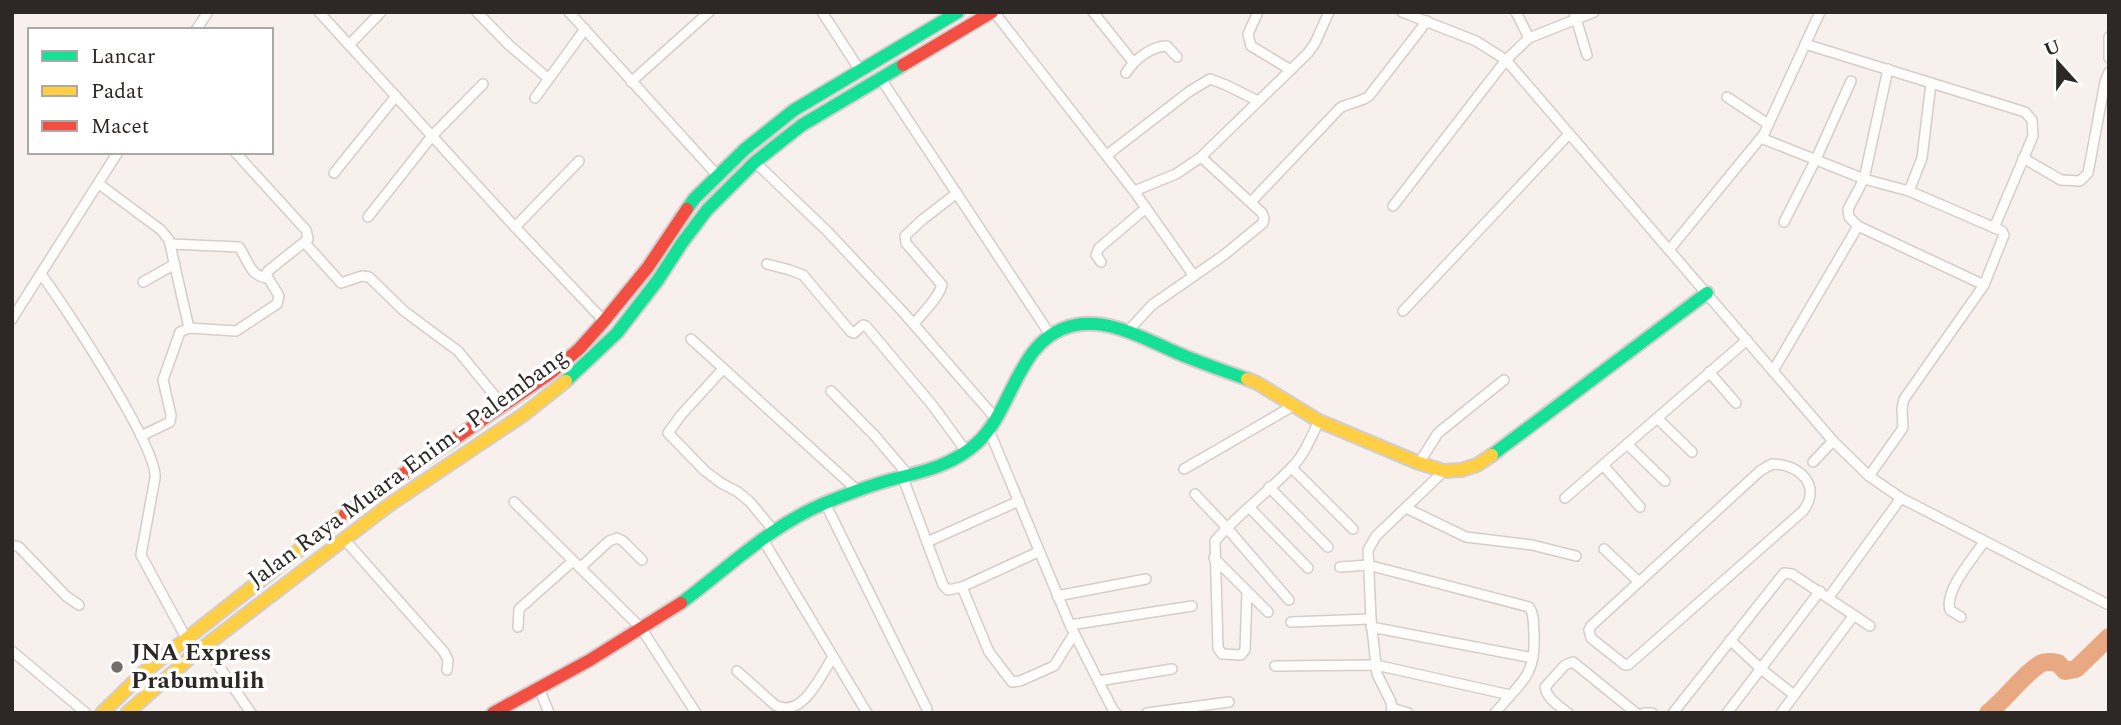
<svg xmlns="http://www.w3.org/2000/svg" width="2121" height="725" font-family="Spectral,serif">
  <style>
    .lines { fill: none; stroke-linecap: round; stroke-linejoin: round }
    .river { stroke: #e8a982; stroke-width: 18 }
    .street-casing { stroke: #d4cdcb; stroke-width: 12 }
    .fast-casing { stroke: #d4cdcb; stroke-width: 16 }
    .slow-casing { stroke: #d4cdcb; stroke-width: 16 }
    .jam-casing { stroke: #d4cdcb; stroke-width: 16 }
    .street { stroke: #fefdfc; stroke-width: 9 }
    .fast { stroke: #16e098; stroke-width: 12 }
    .slow { stroke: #ffcf43; stroke-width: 12 }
    .jam { stroke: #f24e42; stroke-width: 12 }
    .poi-dot { fill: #746e6b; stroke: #fff; stroke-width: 2.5 }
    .labels { text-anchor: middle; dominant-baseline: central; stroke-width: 7; stroke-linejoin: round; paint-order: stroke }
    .street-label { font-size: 24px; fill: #2d2825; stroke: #fff }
    .poi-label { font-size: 24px; font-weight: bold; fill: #2d2825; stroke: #fff; text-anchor: start }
  </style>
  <rect width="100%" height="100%" fill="#f8f0ec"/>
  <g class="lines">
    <path class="river" d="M1988,713C2005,700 2025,672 2042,663C2047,661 2053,662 2058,663L2065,671L2076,669L2109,637"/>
    <defs>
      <g id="street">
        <polyline points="319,12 515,227 604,321"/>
        <polyline points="477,12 509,45 549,79"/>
        <polyline points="569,12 717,175"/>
        <polyline points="822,12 861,72"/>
        <polyline points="994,12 1134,191 1194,276"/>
        <polyline points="1093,12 1133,62"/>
        <polyline points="1258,12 1248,34 1251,46 1291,70"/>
        <polyline points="1402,12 1476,41 1506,60 1833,441 1869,476 1901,498 2109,605"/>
        <polyline points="1516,12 1529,38"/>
        <polyline points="1574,12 1587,55"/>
        <polyline points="196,30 208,12"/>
        <polyline points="2109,37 2109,58"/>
        <polyline points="1805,44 2025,112 2032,120 2033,136 1994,228"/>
        <polyline points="349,45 381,12"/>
        <polyline points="1888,69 1864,179 1848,209 1849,217 1858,226 1984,285"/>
        <path d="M1126,73C1134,60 1151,46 1167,46L1177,57"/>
        <polyline points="881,79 1051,336"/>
        <polyline points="631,82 709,12"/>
        <polyline points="1727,97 1768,124"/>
        <polyline points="535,98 585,29"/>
        <polyline points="1761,138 1864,179 1909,191 2002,231 2004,235 1984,285 1904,399 1902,408 1903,428 1869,476"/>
        <polyline points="1107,155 1190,91 1210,79 1226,85 1258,101"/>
        <polyline points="2023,158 2061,180 2080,181 2088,173 2105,82 2109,72"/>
        <polyline points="755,162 827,231 903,312 997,420"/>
        <polyline points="334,173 396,96"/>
        <polyline points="99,184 161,230 169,240 189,328"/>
        <polyline points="1134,191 1176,174 1201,157 1308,53 1315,43 1329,12"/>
        <polyline points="1909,191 1922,158 1931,83"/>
        <path d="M1251,202L1340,108C1350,102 1360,103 1369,96L1427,21"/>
        <polyline points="1393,206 1506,60 1529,38 1594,12"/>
        <polyline points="368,217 432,136 483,84"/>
        <polyline points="1784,222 1816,159 1851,81"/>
        <polyline points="515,227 579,161"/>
        <polyline points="305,243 341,283 362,276 369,277 404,311 458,351 504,407"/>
        <path d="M171,244L239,247C248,260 250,276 267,278"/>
        <polyline points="1669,250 1764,134 1820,12"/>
        <polyline points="1101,262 1096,255 1099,248 1146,208"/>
        <polyline points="767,264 790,270 803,275 851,332 854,333 863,325 866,326 933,406 966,451"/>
        <path d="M41,274C64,305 158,447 155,478L141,555L186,638"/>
        <polyline points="143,282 175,264"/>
        <polyline points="1403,311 1569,134"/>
        <polyline points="12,319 118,152"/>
        <path d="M914,324C923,312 938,299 942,285L906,243L905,236L922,220L957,193"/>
        <polyline points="1127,332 1152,305 1224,255 1263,223 1264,218 1262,213 1201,157"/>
        <polyline points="691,339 858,491"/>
        <polyline points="723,369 681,415 668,433 705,471 721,483 738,492 750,502 774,531"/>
        <polyline points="1773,371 1858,226"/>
        <polyline points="1709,372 1736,403"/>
        <polyline points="831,391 875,436 909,476"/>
        <polyline points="1657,418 1692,452"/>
        <polyline points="989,430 1070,625 1112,708 1116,713"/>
        <polyline points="141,436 170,422 171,415 163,380 180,332 189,328 236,331 277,304 279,296 266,274 268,271 308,239 306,230 235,152"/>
        <polyline points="1627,444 1665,481"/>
        <polyline points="1813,462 1833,441"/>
        <polyline points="1419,463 1438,433 1504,380"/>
        <path d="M1772,464C1800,464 1822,486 1803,511L1628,665H1625L1591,638L1589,630L1591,626L1760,471Z"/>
        <polyline points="1603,465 1640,507"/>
        <polyline points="1292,468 1353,529"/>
        <polyline points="1184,469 1293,406"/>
        <polyline points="903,478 943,585 948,590 962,587 1038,552"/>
        <polyline points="1269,487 1328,547"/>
        <polyline points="1195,494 1227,528 1289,600"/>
        <polyline points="1565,498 1747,340"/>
        <polyline points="514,502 641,628 696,713"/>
        <polyline points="825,503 927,709"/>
        <polyline points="1249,507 1308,568"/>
        <polyline points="1406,508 1466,537 1532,545 1576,556"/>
        <polyline points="762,538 867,713"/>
        <polyline points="344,539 444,652 448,660 447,670"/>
        <polyline points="927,542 1019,501"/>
        <polyline points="12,545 19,547 66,596 79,605"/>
        <polyline points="1604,549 1639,582"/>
        <polyline points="1214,558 1268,612"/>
        <path d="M1340,567L1368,565L1529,607C1535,615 1533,625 1534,634C1536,678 1520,682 1495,713"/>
        <polyline points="580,568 609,541 617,538 623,541 642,560"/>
        <polyline points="962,587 989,652 1012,682 1020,681 1054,666 1074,634"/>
        <path d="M1247,591L1245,650L1241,655L1222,654L1218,648L1215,541C1238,514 1267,493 1291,468C1304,456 1311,437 1319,421"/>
        <polyline points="1057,596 1146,579"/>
        <polyline points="1829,597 1901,498"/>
        <path d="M1961,617L1950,610C1944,591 1973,558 1984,542"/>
        <polyline points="1291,622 1371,619"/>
        <polyline points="1070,625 1192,606"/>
        <polyline points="518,627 519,609 573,561"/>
        <polyline points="1371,627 1533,658"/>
        <polyline points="1730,640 1761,669 1794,695"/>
        <polyline points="205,646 251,713"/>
        <polyline points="12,651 86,713"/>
        <polyline points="1275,666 1376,665 1510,695"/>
        <path d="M737,671L775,705C802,720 821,675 833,657"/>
        <polyline points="1098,681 1172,669"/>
        <polyline points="539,688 549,713"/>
        <polyline points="1392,708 1408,713"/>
        <polyline points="1147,713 1229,702"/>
        <polyline points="1392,713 1391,702 1377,674 1371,619 1368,550 1376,536 1444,471"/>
        <path d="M1568,713C1559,706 1547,699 1545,687L1565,665L1573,662L1636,713"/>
        <polyline points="1644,713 1652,713"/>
        <polyline points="1673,713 1784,573 1792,574 1870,626"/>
        <polyline points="1727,713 1820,591"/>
        <polyline points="1781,713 1854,615"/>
      </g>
      <g id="fast">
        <polyline points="687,209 694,199 745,149 794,110 958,12"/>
        <polyline points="566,381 617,333 658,280 682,243 707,210 755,162 802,125 903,65"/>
        <polyline points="1492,455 1707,293"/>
        <path d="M681,603C728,568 770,526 825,503C845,495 868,486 890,480C921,472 952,466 977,443C1014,409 1017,340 1071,326C1111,316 1151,343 1187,357C1207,365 1227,372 1247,379"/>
      </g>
      <g id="slow">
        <polyline points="1247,379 1257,383 1319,421 1419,463 1444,471 1461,470 1477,465 1492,455"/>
        <polyline points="102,713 143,673 345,514"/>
        <polyline points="127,713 192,656 389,505 523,415 566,381"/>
      </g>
      <g id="jam">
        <polyline points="903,65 992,12"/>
        <polyline points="345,514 552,372 579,349 604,321 648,267 687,209"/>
        <polyline points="493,713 590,660 681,603"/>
      </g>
    </defs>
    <use href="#street" class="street-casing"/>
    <use href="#fast" class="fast-casing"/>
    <use href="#slow" class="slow-casing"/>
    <use href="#jam" class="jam-casing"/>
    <use href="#street" class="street"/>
    <use href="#fast" class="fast"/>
    <use href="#slow" class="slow"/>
    <use href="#jam" class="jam"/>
  </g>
  <circle class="poi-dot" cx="117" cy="667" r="7"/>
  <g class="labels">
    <g class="street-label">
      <text transform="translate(408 468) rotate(-36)">Jalan Raya Muara Enim - Palembang</text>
    </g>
    <g class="poi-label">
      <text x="131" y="653">JNA Express<tspan x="131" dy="28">Prabumulih</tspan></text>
    </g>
  </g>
  <rect width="2121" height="725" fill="none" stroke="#2d2825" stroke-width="28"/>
  <rect x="28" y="28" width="245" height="126" fill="#ffffff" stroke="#aba9a8" stroke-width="2"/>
  <rect x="42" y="51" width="35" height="10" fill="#16e098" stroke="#aba9a8" stroke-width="2"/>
  <text x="91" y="63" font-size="21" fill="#2d2825">Lancar</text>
  <rect x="42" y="86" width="35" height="10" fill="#ffcf43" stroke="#aba9a8" stroke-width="2"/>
  <text x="91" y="98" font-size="21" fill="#2d2825">Padat</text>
  <rect x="42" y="121" width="35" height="10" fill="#f24e42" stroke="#aba9a8" stroke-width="2"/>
  <text x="91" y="133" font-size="21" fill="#2d2825">Macet</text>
  <g transform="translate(2058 63) rotate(339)" stroke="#ffffff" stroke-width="5" paint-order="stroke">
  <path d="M0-5L12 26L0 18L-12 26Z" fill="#2d2825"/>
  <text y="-10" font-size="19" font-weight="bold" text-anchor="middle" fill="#2d2825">U</text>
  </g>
</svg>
